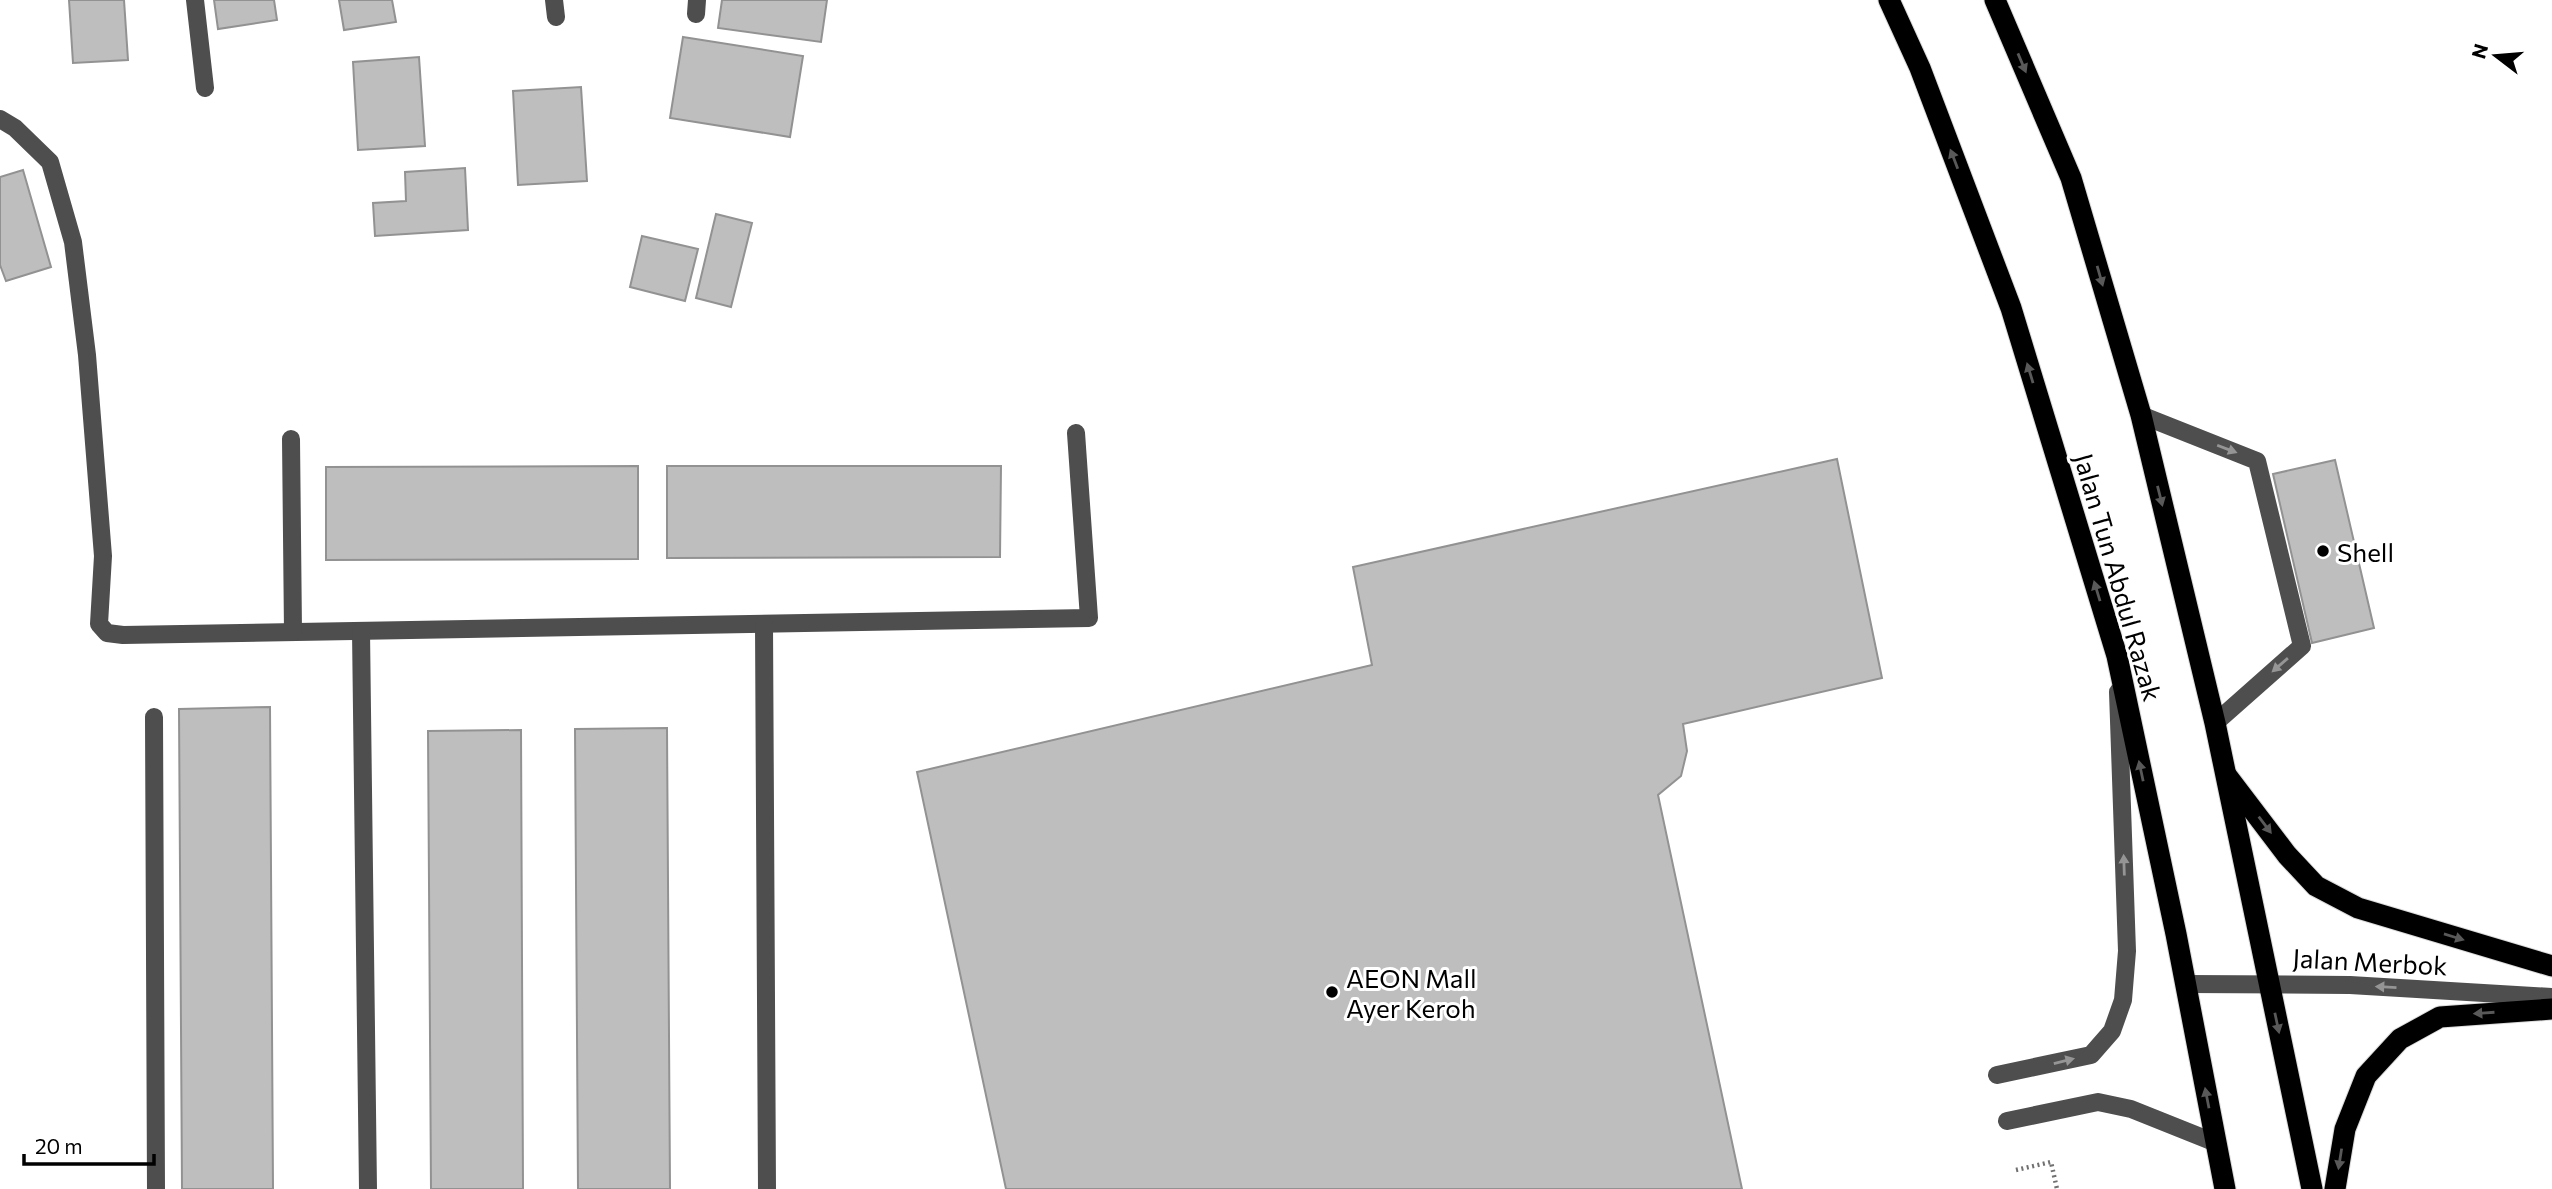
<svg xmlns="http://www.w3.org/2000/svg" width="2552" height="1189" font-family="Commissioner,sans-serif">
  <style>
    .building { fill: #bebebe; stroke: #929292; stroke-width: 2 }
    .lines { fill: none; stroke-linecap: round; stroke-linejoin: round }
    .highway-casing { stroke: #dbdbdb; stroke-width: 23 }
    .path { stroke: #707070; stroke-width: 4.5; stroke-dasharray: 2 3.5; stroke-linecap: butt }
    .minor { stroke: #4e4e4e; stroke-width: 18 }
    .highway { stroke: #000; stroke-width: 21 }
    .oneway { fill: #595959 }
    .oneway2 { fill: #959595 }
    .poi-dot { fill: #000; stroke: #fff; stroke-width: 2.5 }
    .labels { text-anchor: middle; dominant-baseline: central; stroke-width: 6; stroke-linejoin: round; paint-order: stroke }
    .poi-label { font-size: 26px; fill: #000; stroke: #fff; text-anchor: start }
    .street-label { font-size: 26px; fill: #000; stroke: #fff }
  </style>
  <rect width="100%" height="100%" fill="#fff"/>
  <g class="building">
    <polygon points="69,0 124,0 128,60 73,63"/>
    <polygon points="214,0 274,0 277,20 218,29"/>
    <polygon points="339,0 392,0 396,22 344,30"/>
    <polygon points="722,0 827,0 821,42 718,28"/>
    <polygon points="683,37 803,56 790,137 670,118"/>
    <polygon points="419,57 425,146 358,150 353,62"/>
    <polygon points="581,87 587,181 518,185 513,91"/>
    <polygon points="465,168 468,230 375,236 373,203 406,201 405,172"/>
    <polygon points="23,170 51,267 6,281 0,265 0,177"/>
    <polygon points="716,214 752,223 731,307 696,298"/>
    <polygon points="642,236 698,249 685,301 630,287"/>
    <polygon points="1837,459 1882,678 1683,724 1687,751 1681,776 1658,795 1742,1189 1006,1189 917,772 1372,665 1353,567"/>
    <polygon points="2335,460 2374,628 2312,643 2273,474"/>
    <polygon points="638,466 638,559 326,560 326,467"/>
    <polygon points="667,466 1001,466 1000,557 667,558"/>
    <polygon points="270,707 273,1189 182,1189 179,709"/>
    <polygon points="667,728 670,1189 578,1189 575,729"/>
    <polygon points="521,730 523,1189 431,1189 428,731"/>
  </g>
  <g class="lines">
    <defs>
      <g id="highway">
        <polyline points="1889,0 1920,68 2011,308 2117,656 2176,934 2225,1189"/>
        <polyline points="1995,0 2071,178 2141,415 2215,723 2312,1189"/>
        <polyline points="2227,776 2287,855 2316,886 2358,908 2552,966"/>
        <polyline points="2335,1189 2345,1129 2366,1076 2400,1039 2440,1017 2552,1009"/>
      </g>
    </defs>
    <use href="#highway" class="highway-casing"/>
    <polyline class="path" points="2016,1170 2051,1162 2057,1189"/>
    <g class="minor">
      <polyline points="195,0 205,88"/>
      <polyline points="554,0 556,17"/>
      <polyline points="696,14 697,0"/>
      <polyline points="0,119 15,128 50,162 73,242 87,355 103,556 99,624 107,633 123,635 1089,618 1076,433"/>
      <polyline points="2141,415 2257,461 2302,646 2215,723"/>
      <polyline points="291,439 293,632"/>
      <polyline points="764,624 767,1189"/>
      <polyline points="361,631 368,1189"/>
      <polyline points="154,717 156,1189"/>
      <polyline points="2186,984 2350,985 2552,997"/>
      <polyline points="1997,1075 2091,1055 2112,1031 2123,1000 2127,951 2118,692"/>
      <polyline points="2007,1121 2098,1102 2131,1109 2216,1143"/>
    </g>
    <use href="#highway" class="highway"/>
  </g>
  <defs><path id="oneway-solid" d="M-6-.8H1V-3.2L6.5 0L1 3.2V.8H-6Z" transform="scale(1.75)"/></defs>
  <g class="oneway">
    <use href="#oneway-solid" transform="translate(2022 63) rotate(67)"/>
    <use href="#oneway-solid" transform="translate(1954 159) rotate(-111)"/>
    <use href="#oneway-solid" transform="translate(2100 276) rotate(74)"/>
    <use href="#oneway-solid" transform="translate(2030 373) rotate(-107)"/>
    <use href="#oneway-solid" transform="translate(2160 496) rotate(76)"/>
    <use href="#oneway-solid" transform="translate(2097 591) rotate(-107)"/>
    <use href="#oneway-solid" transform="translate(2141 771) rotate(-102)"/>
    <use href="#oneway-solid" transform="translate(2265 825) rotate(53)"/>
    <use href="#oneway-solid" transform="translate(2454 937) rotate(17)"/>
    <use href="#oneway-solid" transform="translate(2484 1013) rotate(176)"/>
    <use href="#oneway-solid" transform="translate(2277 1023) rotate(78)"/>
    <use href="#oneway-solid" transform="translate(2207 1098) rotate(-101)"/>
    <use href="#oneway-solid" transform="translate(2340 1159) rotate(99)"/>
  </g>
  <g class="oneway2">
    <use href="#oneway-solid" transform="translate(2227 449) rotate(21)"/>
    <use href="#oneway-solid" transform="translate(2280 665) rotate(139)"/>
    <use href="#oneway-solid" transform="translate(2124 865) rotate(-92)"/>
    <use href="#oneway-solid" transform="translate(2386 987) rotate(-177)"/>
    <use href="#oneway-solid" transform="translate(2064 1061) rotate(-14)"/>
  </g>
  <g class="poi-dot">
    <circle cx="2323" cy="551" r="7"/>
    <circle cx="1332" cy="992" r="7"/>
  </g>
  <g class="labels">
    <g class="poi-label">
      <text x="2337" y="551">Shell</text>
      <text x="1346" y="977">AEON Mall<tspan x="1346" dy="30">Ayer Keroh</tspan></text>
    </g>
    <g class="street-label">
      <text transform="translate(2119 577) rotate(74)">Jalan Tun Abdul Razak</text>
      <text transform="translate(2370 961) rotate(3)">Jalan Merbok</text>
    </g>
  </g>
  <g transform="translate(2496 56) rotate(286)" stroke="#ffffff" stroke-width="5" paint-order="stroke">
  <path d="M0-5L12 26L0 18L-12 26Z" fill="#000000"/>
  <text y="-10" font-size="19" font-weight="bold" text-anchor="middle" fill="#000000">N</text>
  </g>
  <path d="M24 1154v10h130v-10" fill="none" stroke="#000000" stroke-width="3.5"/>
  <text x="35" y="1154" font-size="21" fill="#000000" stroke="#ffffff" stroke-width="5" paint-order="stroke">20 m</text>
</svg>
